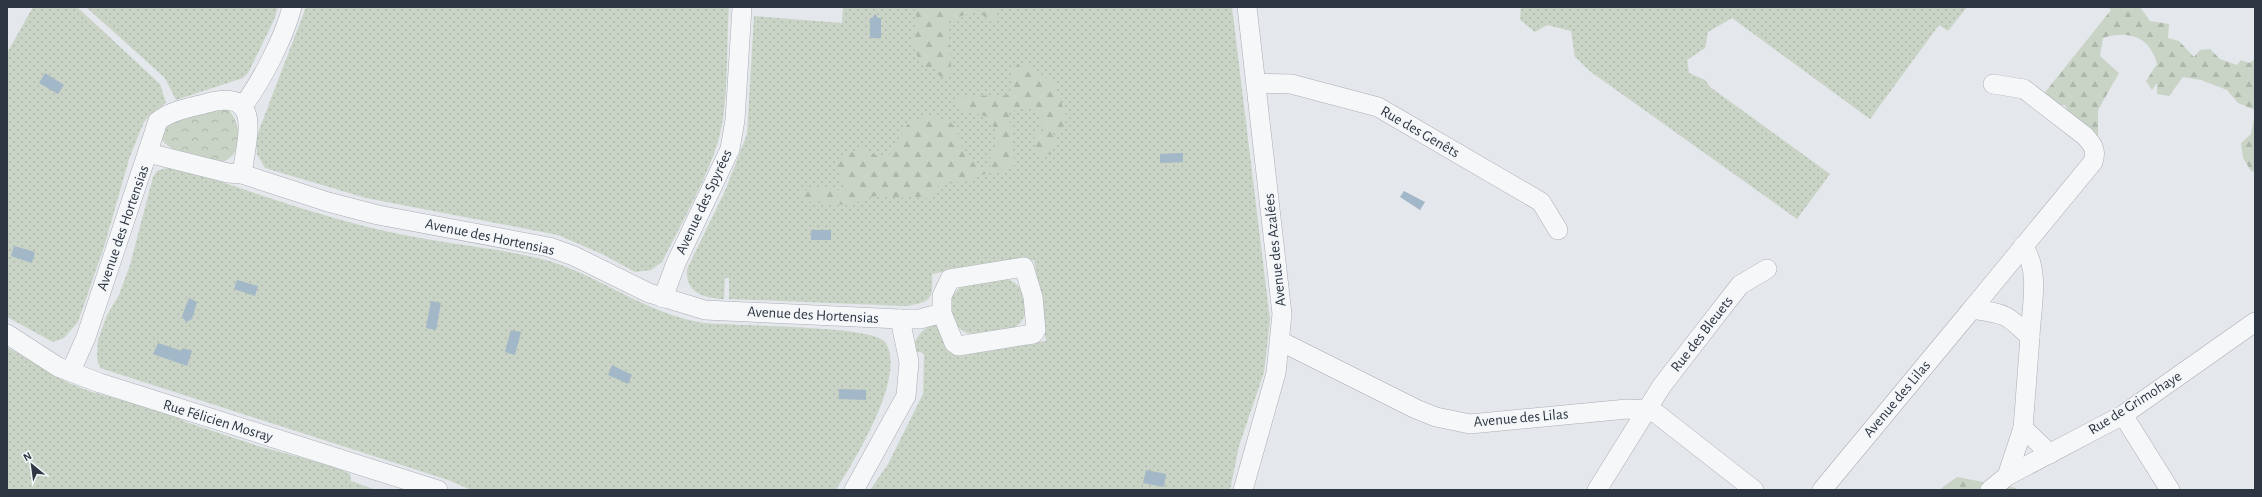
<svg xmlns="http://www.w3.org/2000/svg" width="2262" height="497" font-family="'Alegreya Sans',sans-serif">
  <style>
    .grass { fill: url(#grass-dots) }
    .forest { fill: url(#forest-firs) }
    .park { fill: url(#park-crowns) }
    .water { fill: #a2b7c7 }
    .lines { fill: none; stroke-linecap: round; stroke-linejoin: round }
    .street-casing { stroke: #a9aeb5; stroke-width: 20 }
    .street { stroke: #f6f7f9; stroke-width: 19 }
    .labels { text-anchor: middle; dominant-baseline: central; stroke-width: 3; stroke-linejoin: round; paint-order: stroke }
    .street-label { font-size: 15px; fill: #2d3642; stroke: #f3f6f8 }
  </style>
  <defs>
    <pattern id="grass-dots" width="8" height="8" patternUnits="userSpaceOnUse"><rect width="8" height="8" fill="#cad4c6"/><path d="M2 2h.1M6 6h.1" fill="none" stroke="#aeb7ab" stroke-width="1.8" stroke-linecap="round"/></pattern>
    <pattern id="forest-firs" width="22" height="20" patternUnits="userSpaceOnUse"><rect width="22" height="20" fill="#cad4c6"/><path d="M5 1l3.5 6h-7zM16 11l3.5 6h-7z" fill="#aeb7ab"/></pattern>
    <pattern id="park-crowns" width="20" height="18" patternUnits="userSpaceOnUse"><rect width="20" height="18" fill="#cad4c6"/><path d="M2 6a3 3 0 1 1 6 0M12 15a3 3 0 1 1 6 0" fill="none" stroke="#aeb7ab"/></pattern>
  </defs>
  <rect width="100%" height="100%" fill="#e4e7eb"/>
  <g class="grass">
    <polygon points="33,7 77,7 160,84 166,103 151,114 144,122 130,156 104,247 78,322 64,338 53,342 7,317 7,53"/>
    <polygon points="86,7 278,7 274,20 248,73 243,78 176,100 165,78"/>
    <path d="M306,7H729C726,46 729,97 720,134C710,174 681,224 662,262L651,270L635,272L602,254L558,235L366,198L265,168L257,154L256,138Z"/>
    <path d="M843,7H1232L1270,320L1264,372L1239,446L1230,490H870L888,464L923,394L924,355L921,352H914C913,338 924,325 938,325L945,335L947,351L974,350L1046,341L1034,260L982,265L932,274C933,299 932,302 906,306L729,299V278H725L724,299C704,298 685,293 687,269L725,191L747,134L754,16L842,23Z"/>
    <polygon points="1521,7 1967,7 1948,31 1939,25 1870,119 1732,18 1708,32 1705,48 1687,60 1689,73 1705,80 1710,87 1830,174 1797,219 1591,72 1575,57 1571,31 1547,25 1535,32 1520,20"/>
    <path d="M166,168L186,170C258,194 329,220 404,235C452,245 502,248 549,261C599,276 645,312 698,322C725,327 877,324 886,343C906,378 855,459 836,490H471L448,480L100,368L97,358L98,340L107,315L119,295L130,265L153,177L157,171Z"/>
    <path d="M1004,278C1023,282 1034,307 1020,323C1012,332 978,337 967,333C961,330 955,325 950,320L951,298L963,283Z"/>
    <polygon points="7,347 69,383 92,392 168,413 186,422 258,446 336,467 350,474 351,481 376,490 7,490"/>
  </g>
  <g class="forest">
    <path d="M914,7H999L994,21L988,20L978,10L948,21L951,68L949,78L939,76V68L927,69C915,59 908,37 918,25Z"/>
    <path d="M2108,7H2140L2150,21L2169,24L2168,38L2179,41L2194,57L2200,50L2210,49L2220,59L2237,65L2241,60L2249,63L2255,59V110L2238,103L2227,90L2201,80L2183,77L2169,96L2157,94V83L2152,90L2146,81L2157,64C2150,36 2128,30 2103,38L2100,56L2119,73L2098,110V136L2088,127L2073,123L2065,105L2052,106L2042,96L2111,10Z"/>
    <path d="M1018,64L1029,66L1054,83L1067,118L1063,128L1052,134L1056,139C1055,149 1052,153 1043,158C1036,150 1033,145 1035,134L1044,131C1041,115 1037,111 1021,106L1009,113L1015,168L975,176L968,181L939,185L930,197L921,199L910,195C897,201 896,196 883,195C872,195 864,201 854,203C840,207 817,202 802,201L800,191L822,188L846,191C841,179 834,169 840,156L862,149L875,155L889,156L907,125L925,116L948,120L956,128L962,146L978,169L990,167V158L998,148L997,133L988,117L960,109L954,99L967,96L1009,95L1012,85L1011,71Z"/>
    <polygon points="2255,111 2255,172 2251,171 2243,158 2241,143 2251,134"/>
    <polygon points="1957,477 2016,488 2017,490 1939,490"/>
  </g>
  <path class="park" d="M227,108C243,124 245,157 219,163C204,159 168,153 161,138L167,121Z"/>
  <g class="water">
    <polygon points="875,14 878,18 881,18 881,38 870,38 870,18 872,18"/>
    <polygon points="45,73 64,85 58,94 39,83"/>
    <polygon points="1183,153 1183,162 1160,163 1160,154"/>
    <polygon points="1404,191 1425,202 1420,210 1400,197"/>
    <rect x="811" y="230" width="20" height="10"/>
    <polygon points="14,246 35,252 32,263 11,256"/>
    <polygon points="237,280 258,286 255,296 234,289"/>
    <polygon points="189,298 197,302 192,319 186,322 182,316"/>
    <polygon points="431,301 441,303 436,330 426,328"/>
    <polygon points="511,330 521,332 515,355 505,352"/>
    <polygon points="158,343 182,351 183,348 192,351 187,366 153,354"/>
    <polygon points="612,365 632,375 628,384 608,375"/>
    <polygon points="839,389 866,390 866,400 839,399"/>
    <polygon points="1146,470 1166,474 1164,487 1143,483"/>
  </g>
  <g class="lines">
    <defs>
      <g id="street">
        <polyline points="1256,83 1291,84 1378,107 1541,202 1558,230"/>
        <path d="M243,106C262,80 284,38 292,7"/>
        <polyline points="148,153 228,173 242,174 328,202 378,215 549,247 574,256 649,293 705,310 900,319 909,362 906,396 854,490"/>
        <path d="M2023,246C2041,271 2031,308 2030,337"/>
        <polyline points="663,298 676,263 730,149 735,120 742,7"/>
        <path d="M1972,309L2093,162C2097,150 2093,145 2085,136L2024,89L1993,84"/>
        <polyline points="900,319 920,319 942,313 954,343 958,346 1033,334 1036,330 1033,297 1024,267 950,279 942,296 942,313"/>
        <polyline points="7,334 58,367 100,383 438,490"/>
        <polyline points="1280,341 1416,409 1436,417 1470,424 1627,409 1648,410 1657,414 1754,490"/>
        <path d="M71,371L86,337L158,121C171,111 188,108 204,104C264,86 247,136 242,174"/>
        <polyline points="2123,415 2170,490"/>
        <polyline points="2007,476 2023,428 2050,454"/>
        <polyline points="1243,490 1276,373 1282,314 1247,7"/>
        <polyline points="1597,490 1661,387 1708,326 1740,285 1767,269"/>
        <path d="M1822,490L1972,309C2005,314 2006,313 2030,337L2023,428"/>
        <polyline points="1990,490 2007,476 2123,415 2255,322"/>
      </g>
    </defs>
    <use href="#street" class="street-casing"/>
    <use href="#street" class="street"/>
  </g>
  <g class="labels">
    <g class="street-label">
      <text transform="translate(1420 132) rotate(30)">Rue des Genêts</text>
      <text transform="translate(704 202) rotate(-65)">Avenue des Spyrées</text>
      <text transform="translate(123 228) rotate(-71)">Avenue des Hortensias</text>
      <text transform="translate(490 237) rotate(12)">Avenue des Hortensias</text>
      <text transform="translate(1275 250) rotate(-96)">Avenue des Azalées</text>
      <text transform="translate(813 315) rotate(3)">Avenue des Hortensias</text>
      <text transform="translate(1702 334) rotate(-52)">Rue des Bleuets</text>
      <text transform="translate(1897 399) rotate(-50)">Avenue des Lilas</text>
      <text transform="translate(2135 403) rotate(-32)">Rue de Grimohaye</text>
      <text transform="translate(1521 418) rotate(-5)">Avenue des Lilas</text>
      <text transform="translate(218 421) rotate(17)">Rue Félicien Mosray</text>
    </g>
  </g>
  <rect width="2262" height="497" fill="none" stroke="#2d3642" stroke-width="16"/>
  <g transform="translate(32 465) rotate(331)" stroke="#f3f6f8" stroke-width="3" paint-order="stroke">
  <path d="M0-3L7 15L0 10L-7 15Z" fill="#2d3642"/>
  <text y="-6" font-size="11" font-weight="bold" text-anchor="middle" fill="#2d3642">N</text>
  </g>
</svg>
